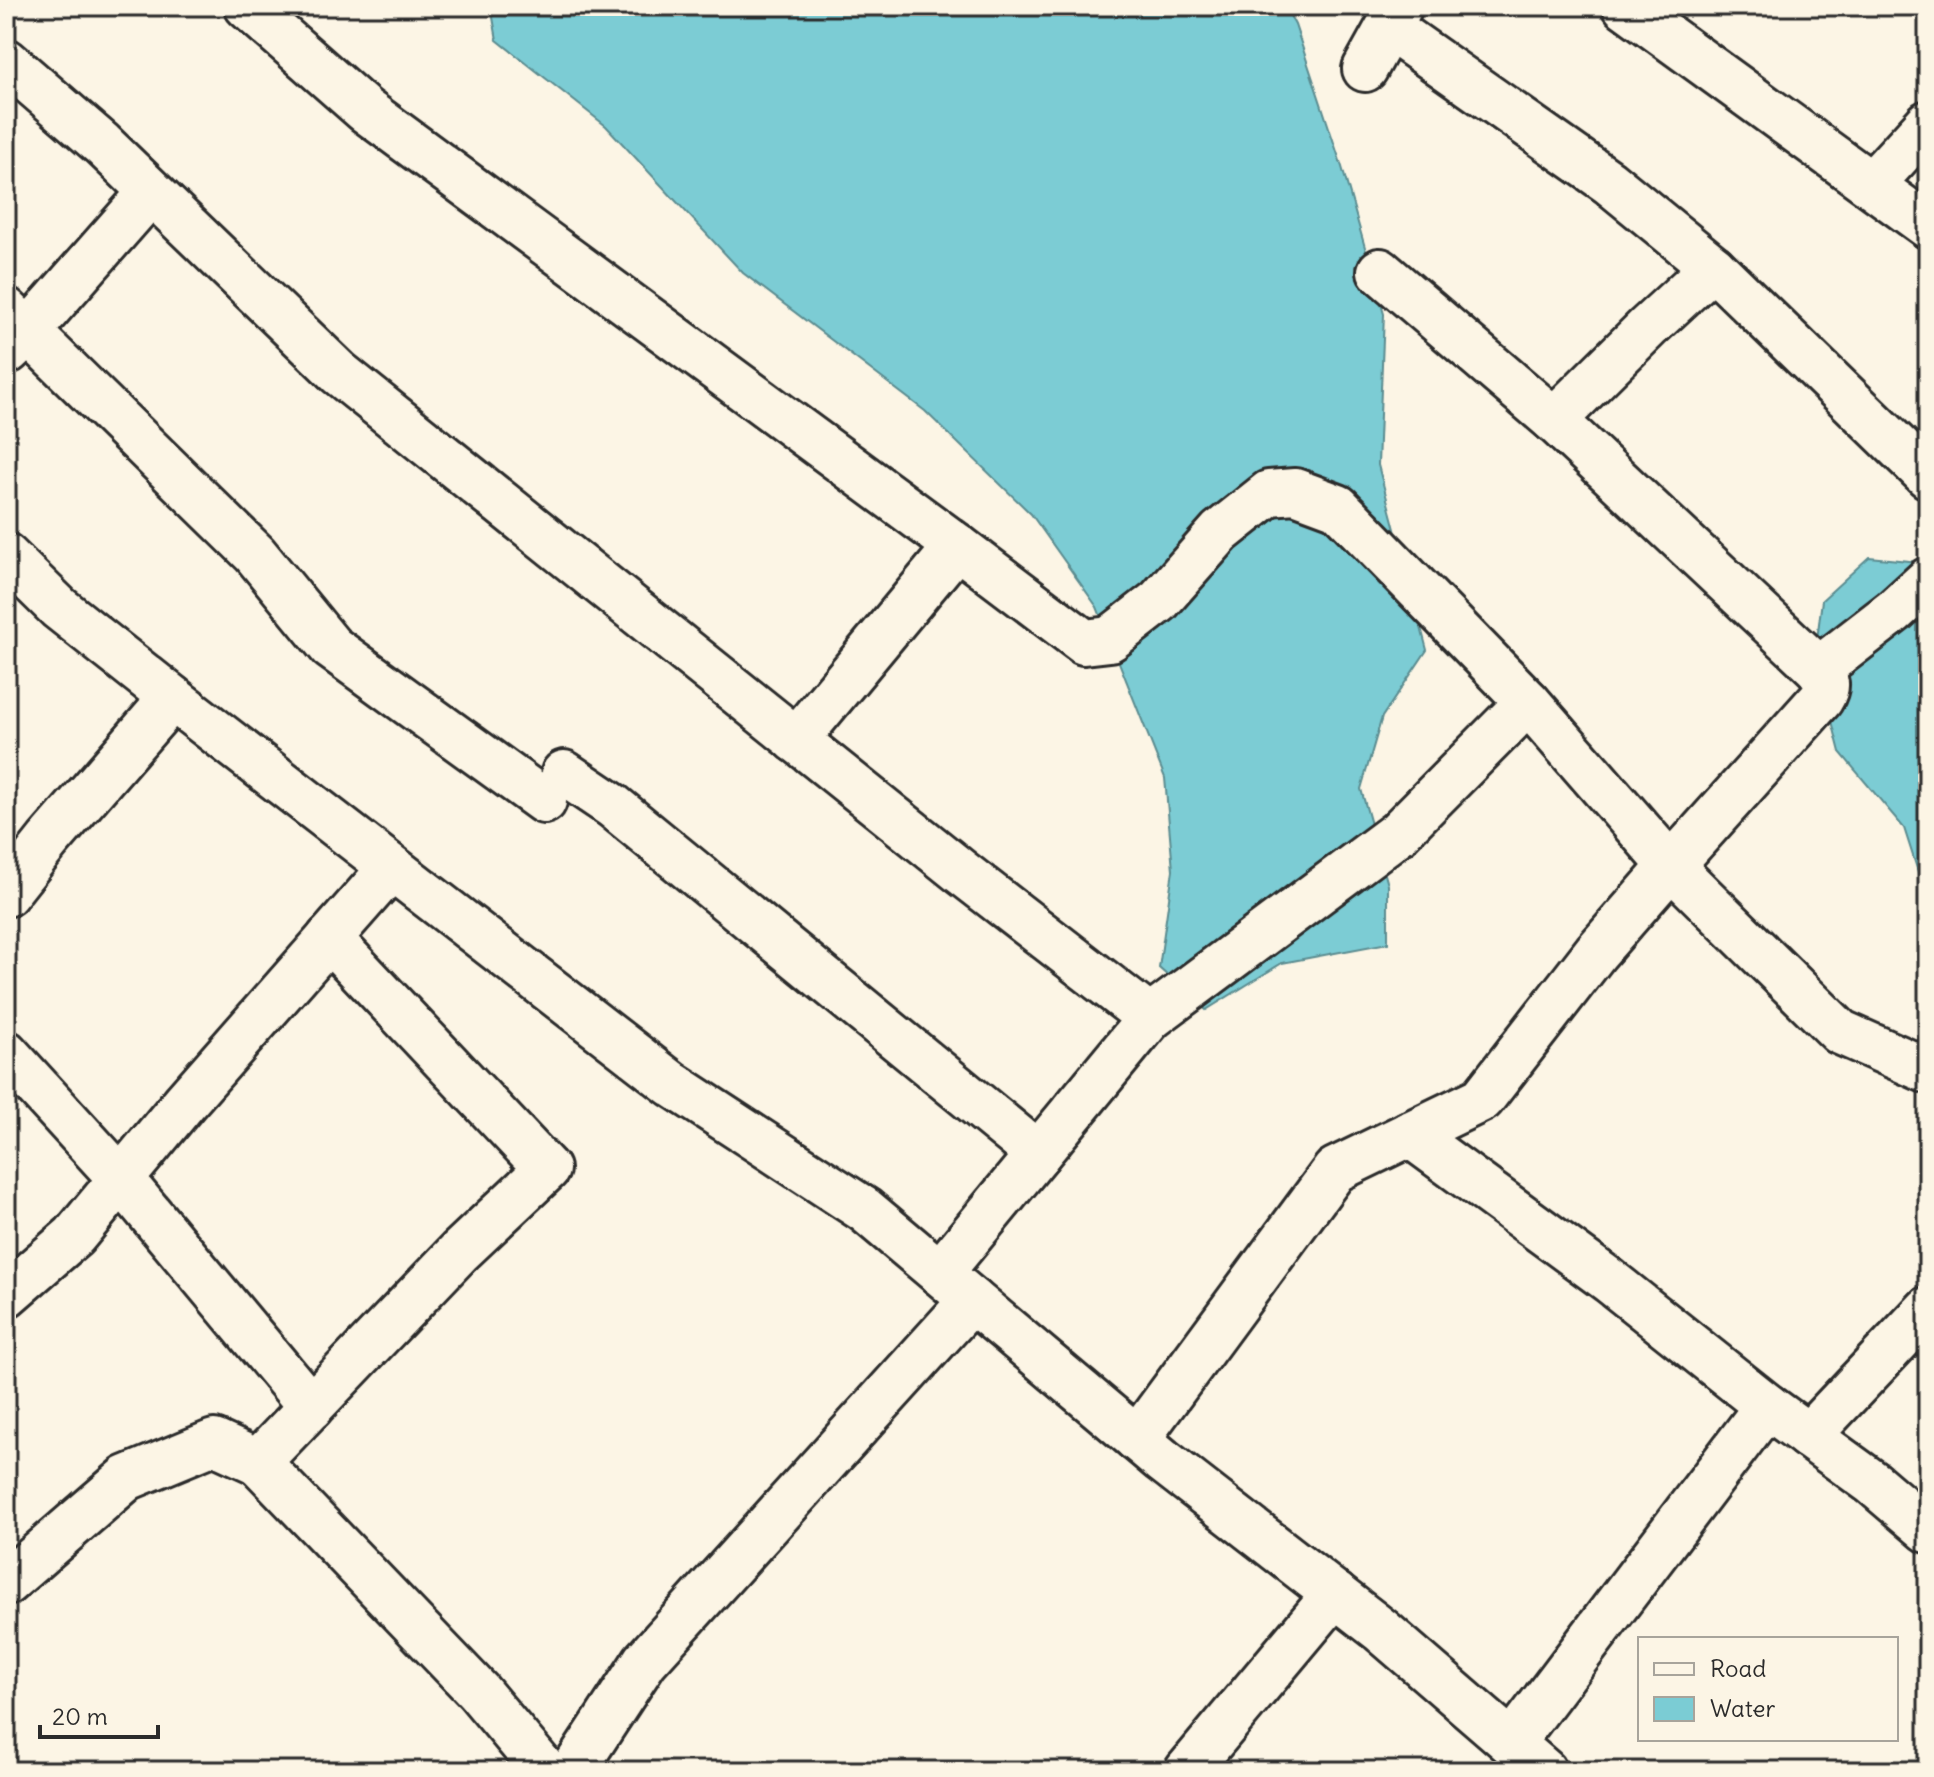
<svg xmlns="http://www.w3.org/2000/svg" width="1934" height="1777" font-family="Delius,sans-serif">
  <style>
    .water { fill: #7bccd4; stroke: #5b8c90; stroke-width: 2 }
    .lines { fill: none; stroke-linecap: round; stroke-linejoin: round }
    .minor-casing { stroke: #2b2b2b; stroke-width: 50 }
    .minor { stroke: #fcf5e5; stroke-width: 44 }
  </style>
  <rect width="100%" height="100%" fill="#fcf5e5"/>
  <filter id="ink" filterUnits="userSpaceOnUse"><feTurbulence type="fractalNoise" baseFrequency=".0125" numOctaves="2"/><feDisplacementMap in="SourceGraphic" scale="16" xChannelSelector="R" yChannelSelector="G"/><feConvolveMatrix kernelMatrix="1 2 1 2 8 2 1 2 1" color-interpolation-filters="sRGB"/></filter>
  <g filter="url(#ink)">
    <g class="water">
      <polygon points="491,6 1285,6 1295,25 1342,167 1384,314 1378,465 1427,650 1382,717 1361,789 1388,885 1388,943 1282,963 1206,1010 1159,968 1173,870 1165,778 1097,607 1031,514 925,411 743,273 606,126 497,40"/>
      <polygon points="1869,557 1928,563 1928,903 1904,828 1840,752 1815,655 1822,600"/>
    </g>
    <g class="lines">
      <defs>
        <g id="minor">
          <polyline points="247,6 365,110 957,546 796,740"/>
          <polyline points="1625,6 1928,226"/>
          <polyline points="1390,28 1609,182 1713,267 1928,476"/>
          <polyline points="6,61 102,144 339,373 960,871 1150,1018 940,1273"/>
          <polyline points="1365,69 1400,6"/>
          <polyline points="1872,184 1928,123"/>
          <polyline points="6,310 255,554 331,647 544,801"/>
          <polyline points="8,351 28,332 151,192"/>
          <polyline points="1554,420 1648,327 1713,267"/>
          <path d="M957,546L1084,642L1110,639L1159,601L1220,532L1269,493L1295,491L1338,507L1528,702L1671,866L1821,699C1829,686 1827,681 1819,669L1554,420L1380,271"/>
          <polyline points="6,556 59,608 180,704 672,1084 865,1210 1162,1460 1381,1630 1544,1771"/>
          <polyline points="1819,669 1894,611 1928,580"/>
          <polyline points="564,773 613,806 1038,1154"/>
          <polyline points="6,894 48,841 172,698"/>
          <polyline points="329,938 547,1169 459,1252 258,1462 478,1691 545,1771"/>
          <polyline points="1150,1018 1398,833 1528,702"/>
          <polyline points="6,1053 121,1179 311,1407"/>
          <polyline points="1409,1134 1610,1281 1767,1406 1512,1743"/>
          <polyline points="6,1295 74,1236 185,1102 390,869"/>
          <polyline points="1767,1406 1873,1483 1928,1530"/>
          <polyline points="1808,1436 1928,1309"/>
          <polyline points="1137,1439 1335,1170 1482,1099 1596,952 1671,866 1840,1032 1928,1071"/>
          <polyline points="6,1583 127,1478 214,1442 258,1462"/>
          <polyline points="573,1771 645,1661 972,1300"/>
          <polyline points="1187,1771 1335,1594"/>
        </g>
      </defs>
      <use href="#minor" class="minor-casing"/>
      <use href="#minor" class="minor"/>
    </g>
  </g>
  <rect width="1934" height="1777" fill="none" stroke="#fcf5e5" stroke-width="32"/>
  <rect x="16" y="16" width="1902" height="1745" fill="none" stroke="#2b2b2b" stroke-width="3" filter="url(#ink)"/>
  <rect x="1638" y="1637" width="260" height="104" fill="#fcf5e5" stroke="#a8a49b" stroke-width="2"/>
  <rect x="1654" y="1663" width="40" height="12" fill="#fcf5e5" stroke="#a8a49b" stroke-width="2"/>
  <text x="1710" y="1677" font-size="24" fill="#2b2b2b">Road</text>
  <rect x="1654" y="1697" width="40" height="24" fill="#7bccd4" stroke="#a8a49b" stroke-width="2"/>
  <text x="1710" y="1717" font-size="24" fill="#2b2b2b">Water</text>
  <path d="M40 1725v12h118v-12" fill="none" stroke="#2b2b2b" stroke-width="4"/>
  <text x="52" y="1725" font-size="24" fill="#2b2b2b" stroke="#fcf5e5" stroke-width="6" paint-order="stroke">20 m</text>
</svg>
